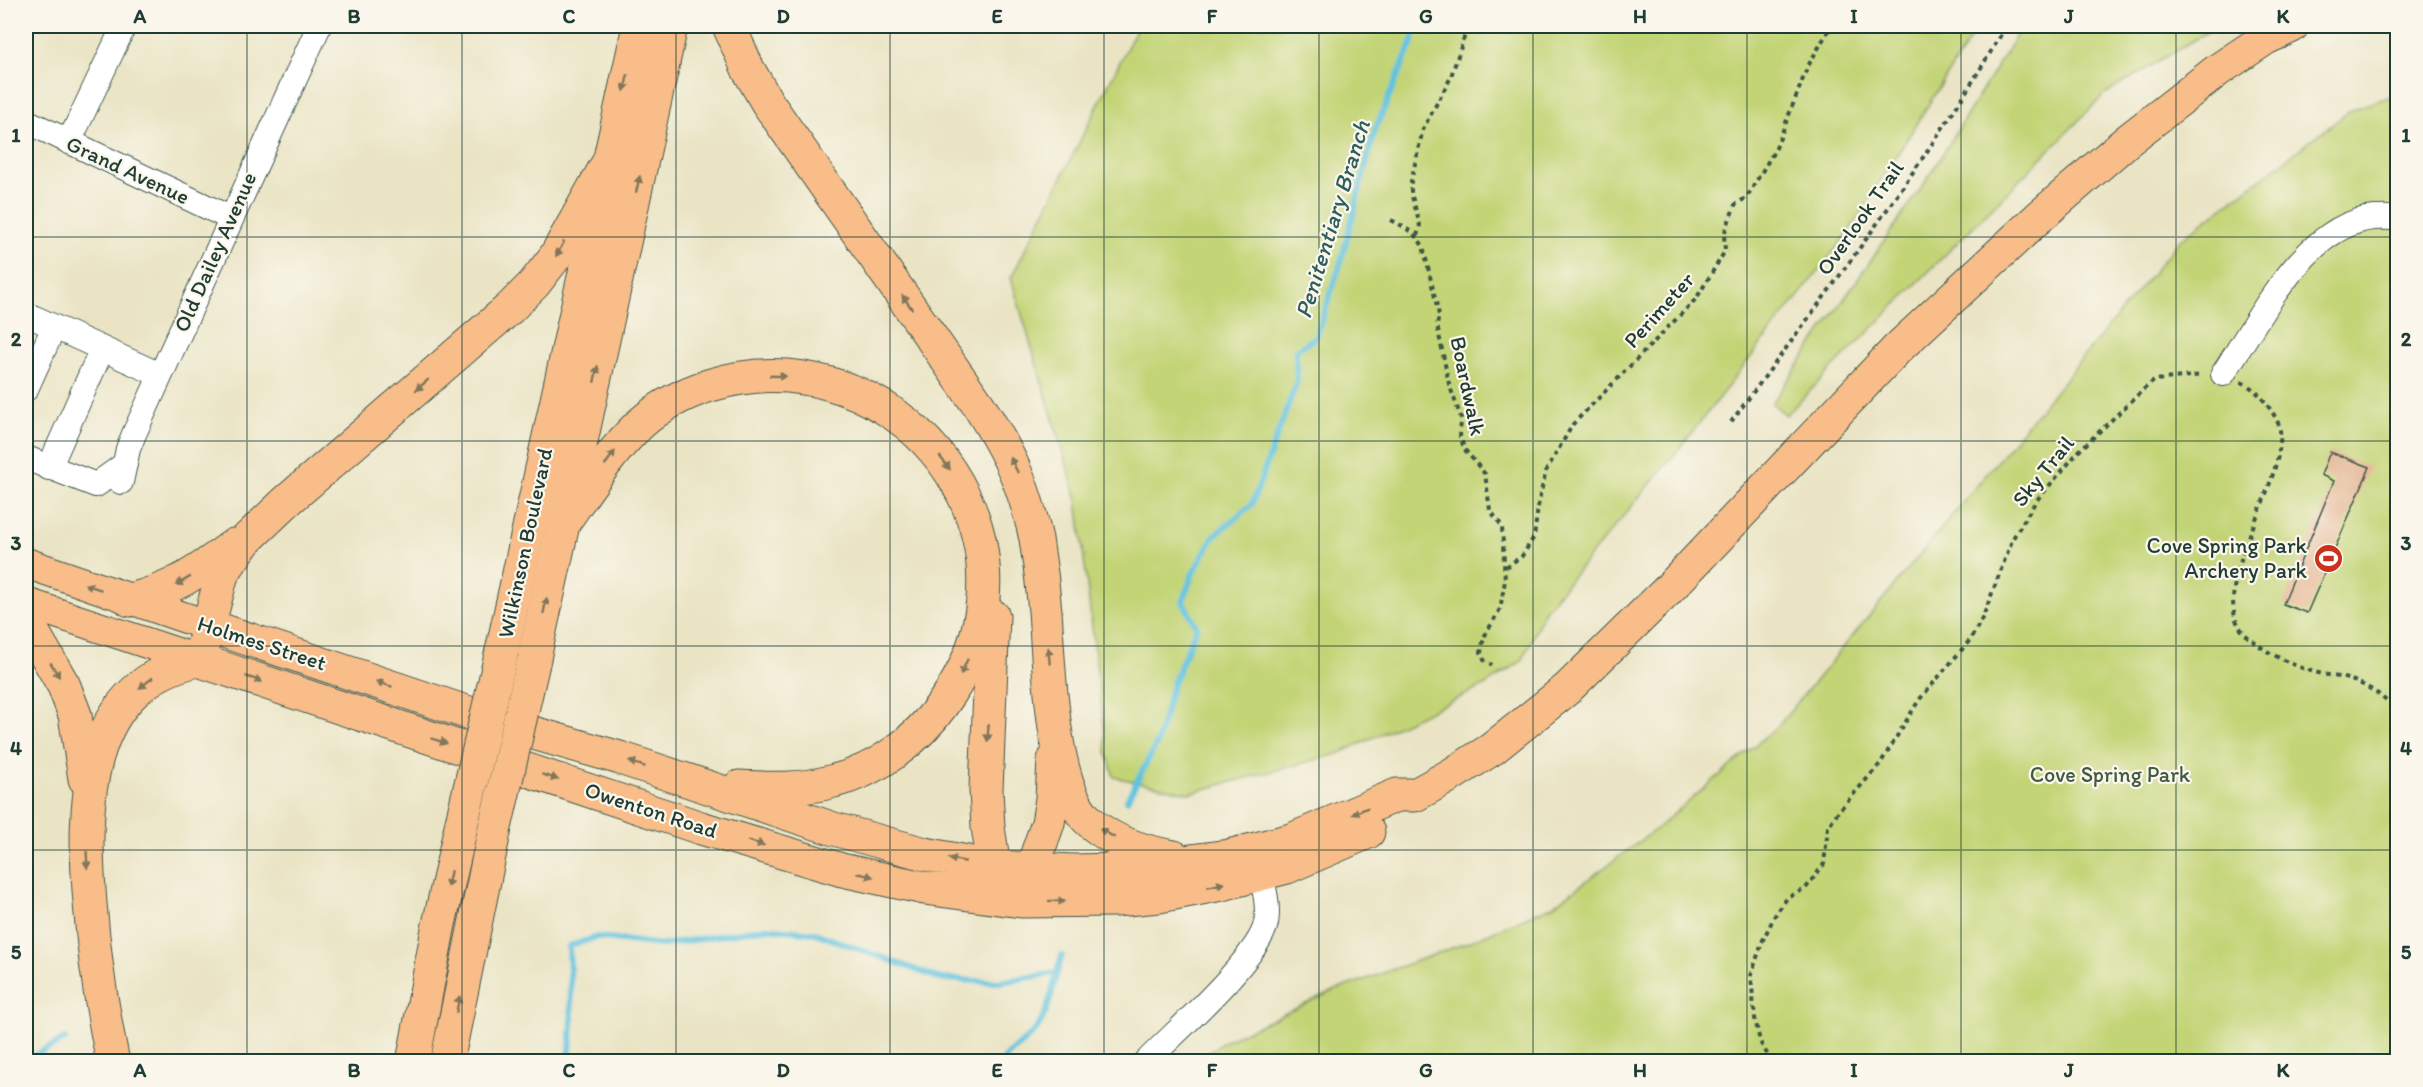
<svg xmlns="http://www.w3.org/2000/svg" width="2423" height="1087" font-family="Itim,sans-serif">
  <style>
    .green { fill: #c3d476; stroke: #718855; stroke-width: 1.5 }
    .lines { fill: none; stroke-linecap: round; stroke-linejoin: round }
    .stream { stroke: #60c2df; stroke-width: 6 }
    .building { fill: #e2ae8a }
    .minor-casing { stroke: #3d564a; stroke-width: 26 }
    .major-casing { stroke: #3d564a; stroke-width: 32 }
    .highway-casing { stroke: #3d564a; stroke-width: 35 }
    .path { stroke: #3d564a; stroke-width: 4; stroke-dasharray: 4.5 4.5; stroke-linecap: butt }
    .minor { stroke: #fff; stroke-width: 24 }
    .major { stroke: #f8bd89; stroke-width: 30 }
    .highway { stroke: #f8bd89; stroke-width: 33 }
    .highway-bridge-casing { stroke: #3d564a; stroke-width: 35; stroke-linecap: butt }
    .highway-bridge { stroke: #f8bd89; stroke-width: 33 }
    .oneway { fill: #81775a }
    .grid { fill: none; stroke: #1f3d34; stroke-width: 1.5; stroke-opacity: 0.55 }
    .labels { text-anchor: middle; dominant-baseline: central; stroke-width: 4.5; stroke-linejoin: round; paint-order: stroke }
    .street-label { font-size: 22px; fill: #1f3d34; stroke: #fbf7ec }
    .poi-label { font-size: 22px; fill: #1f3d34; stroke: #fbf7ec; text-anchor: end }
    .park-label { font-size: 22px; fill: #405b41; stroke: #fbf7ec }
    .water-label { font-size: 24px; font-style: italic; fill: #2f5e5f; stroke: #fbf7ec }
    .neatline { fill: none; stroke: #1f3d34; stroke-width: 2 }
    .grid-label { font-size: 20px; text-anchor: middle; font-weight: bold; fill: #1f3d34 }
  </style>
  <rect width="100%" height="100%" fill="#fbf7ec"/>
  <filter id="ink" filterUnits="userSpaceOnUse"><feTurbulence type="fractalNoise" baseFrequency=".0167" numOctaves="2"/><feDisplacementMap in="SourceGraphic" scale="12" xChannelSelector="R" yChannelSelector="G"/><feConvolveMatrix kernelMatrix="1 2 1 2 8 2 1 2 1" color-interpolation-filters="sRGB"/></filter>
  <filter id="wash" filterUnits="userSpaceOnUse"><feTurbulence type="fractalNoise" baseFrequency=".008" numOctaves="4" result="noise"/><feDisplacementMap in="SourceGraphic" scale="24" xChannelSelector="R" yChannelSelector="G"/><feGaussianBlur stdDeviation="1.35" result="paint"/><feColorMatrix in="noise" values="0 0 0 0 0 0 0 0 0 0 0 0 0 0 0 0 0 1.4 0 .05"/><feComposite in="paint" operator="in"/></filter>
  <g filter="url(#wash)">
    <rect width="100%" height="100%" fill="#eae4c5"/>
    <g class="green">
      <polygon points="1138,26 1978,26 1848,233 1675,454 1545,610 1522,661 1484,686 1338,754 1189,793 1114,777 1107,754 1077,500 1011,278"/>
      <polygon points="2022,26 2217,26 2105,94 1786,415 1772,403 1928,178"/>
      <polygon points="2397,94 2397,1061 1195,1062 1225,1041 1336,990 1466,943 1554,905 1656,829 1779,725 2180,240 2351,110"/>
    </g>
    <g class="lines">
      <g class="stream">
        <polyline points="1127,800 1157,743 1173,683 1197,627 1183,602 1192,575 1214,536 1252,504 1297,381 1296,350 1316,337 1340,265 1375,130 1414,38 1413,26"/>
        <polyline points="26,1060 65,1039"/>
        <polyline points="569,1062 572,1024 569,946 597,937 662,945 767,928 815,933 941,979 1000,982 1056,973"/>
        <path d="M1002,1062C1011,1049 1024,1043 1034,1032C1051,1012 1053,980 1062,956"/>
      </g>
    </g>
    <g id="blocks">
      <polygon class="building" points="2330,452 2370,467 2307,613 2283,604 2334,481 2321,475"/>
    </g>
  </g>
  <g filter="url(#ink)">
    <use href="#blocks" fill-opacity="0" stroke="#3d564a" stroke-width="1.5"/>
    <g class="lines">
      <defs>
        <g id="minor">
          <polyline points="26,121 230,218"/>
          <polyline points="69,142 124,26"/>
          <polyline points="26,314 160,375"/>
          <path d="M2223,374C2257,323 2306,222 2375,218C2382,218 2390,217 2398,219"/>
          <polyline points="26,389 54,327"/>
          <polyline points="26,458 96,485 125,464"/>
          <polyline points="49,468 102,349"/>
          <polyline points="121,482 128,449 134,434 319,26"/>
          <path d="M1146,1062C1173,1034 1260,957 1266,923C1270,902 1261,878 1257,859"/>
        </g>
        <g id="major">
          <polyline points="26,563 209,626"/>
          <polyline points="26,603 198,660"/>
        </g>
        <g id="highway">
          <path d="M729,26L748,69L767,102L979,406C1009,453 1024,484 1036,539C1040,563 1043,587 1045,611C1049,663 1051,783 1087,819C1110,842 1144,852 1174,857"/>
          <path d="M563,523C587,489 610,452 640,424C679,389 737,372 788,376C951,391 1042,570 942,705C916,741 878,770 834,781C802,790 772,789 739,787"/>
          <path d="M130,600C174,589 198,572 234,545"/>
          <polyline points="993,616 986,790 988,827 997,887"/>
          <polyline points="26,620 64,686 75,715 85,779"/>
          <polyline points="209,626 499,723 620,758 834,829 925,854 994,867 1073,871 1120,870 1229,856 1291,840 1397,795 1415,795 1451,775 1492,749 1567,689 1666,592 1898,348 2038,218 2127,141 2218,70 2266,38 2292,26"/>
          <polyline points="203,646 222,574 245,541 287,501 510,308 534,284 555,257 609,161"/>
          <polyline points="502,651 639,26"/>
          <polyline points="198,660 701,828 842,870 924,888 1021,901 1116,900 1159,896 1222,884 1287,867 1368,832"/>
          <polyline points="533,663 671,26"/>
          <polyline points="1025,888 1048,823 1052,799 1054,760"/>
          <path d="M113,1062C102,1009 94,957 90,903C82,808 82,685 198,660"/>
          <polyline points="413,1062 438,929 462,822"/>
          <polyline points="447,1062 494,832"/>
        </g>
      </defs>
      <use href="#minor" class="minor-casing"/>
      <use href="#major" class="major-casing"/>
      <use href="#highway" class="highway-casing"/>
      <g class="path">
        <path d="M1391,220C1405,227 1414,232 1423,246L1439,315L1437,325L1449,384L1461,418L1460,437L1465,450L1485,474L1490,510L1502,526L1505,581L1500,609L1484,637L1481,652L1484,660L1492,665"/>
        <polyline points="1417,236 1420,225 1411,193 1411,181 1423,129 1450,79 1468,26"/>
        <path d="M2241,382C2254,388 2260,395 2268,406C2273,413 2279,422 2280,430C2286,486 2203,591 2245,634C2261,650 2287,663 2308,670C2325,676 2345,676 2361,684C2369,688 2378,693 2384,699C2389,703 2392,708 2398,711"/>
        <path d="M1731,422C1827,293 1925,165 2006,26"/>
        <polyline points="1506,567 1522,556 1534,537 1539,500 1546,471 1573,424 1696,299 1725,251 1724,234 1735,205 1747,197 1776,148 1808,66 1831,26"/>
        <polyline points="1772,1062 1760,1042 1755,1018 1751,976 1762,942 1774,917 1787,898 1806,888 1824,864 1828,827 1837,813 1880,764 1919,700 1970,640 1983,617 2013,538 2036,501 2080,450 2144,389 2155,380 2202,375"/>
      </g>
      <use href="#minor" class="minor"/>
      <use href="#major" class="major"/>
      <use href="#highway" class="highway"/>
      <defs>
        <g id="highway-bridge">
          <polyline points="462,822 502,651"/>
          <polyline points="494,832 533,663"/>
        </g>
      </defs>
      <use href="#highway-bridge" class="highway-bridge-casing"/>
      <use href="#highway-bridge" class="highway-bridge"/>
    </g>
    <defs><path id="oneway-solid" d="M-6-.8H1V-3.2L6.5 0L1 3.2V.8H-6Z" transform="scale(1.5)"/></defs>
    <g class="oneway">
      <use href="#oneway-solid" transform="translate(626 83) rotate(103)"/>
      <use href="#oneway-solid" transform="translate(638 184) rotate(-77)"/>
      <use href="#oneway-solid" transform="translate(560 249) rotate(119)"/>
      <use href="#oneway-solid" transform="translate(907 302) rotate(-125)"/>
      <use href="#oneway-solid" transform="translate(596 374) rotate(-78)"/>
      <use href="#oneway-solid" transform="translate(778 376) rotate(2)"/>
      <use href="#oneway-solid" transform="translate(422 385) rotate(139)"/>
      <use href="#oneway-solid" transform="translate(610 458) rotate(-54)"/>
      <use href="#oneway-solid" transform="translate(945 463) rotate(52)"/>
      <use href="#oneway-solid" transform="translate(1014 465) rotate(-116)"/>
      <use href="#oneway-solid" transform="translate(183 581) rotate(151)"/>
      <use href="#oneway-solid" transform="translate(93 587) rotate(-161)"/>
      <use href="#oneway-solid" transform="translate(545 606) rotate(-78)"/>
      <use href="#oneway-solid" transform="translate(1049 656) rotate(-95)"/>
      <use href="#oneway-solid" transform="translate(964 667) rotate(115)"/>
      <use href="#oneway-solid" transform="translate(55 670) rotate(59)"/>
      <use href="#oneway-solid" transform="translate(254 679) rotate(19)"/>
      <use href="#oneway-solid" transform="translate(146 683) rotate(142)"/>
      <use href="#oneway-solid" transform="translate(384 684) rotate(-161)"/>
      <use href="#oneway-solid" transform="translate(988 733) rotate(93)"/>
      <use href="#oneway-solid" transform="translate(439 741) rotate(18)"/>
      <use href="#oneway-solid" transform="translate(637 764) rotate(-161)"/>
      <use href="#oneway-solid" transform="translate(550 777) rotate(18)"/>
      <use href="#oneway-solid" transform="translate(1360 811) rotate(156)"/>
      <use href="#oneway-solid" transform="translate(1107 833) rotate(-149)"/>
      <use href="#oneway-solid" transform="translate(756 843) rotate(16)"/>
      <use href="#oneway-solid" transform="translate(87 860) rotate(87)"/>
      <use href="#oneway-solid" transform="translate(957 860) rotate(-169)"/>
      <use href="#oneway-solid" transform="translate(865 875) rotate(14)"/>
      <use href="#oneway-solid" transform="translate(449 879) rotate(102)"/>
      <use href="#oneway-solid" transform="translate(1216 885) rotate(-12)"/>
      <use href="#oneway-solid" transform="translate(1057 901) rotate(1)"/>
      <use href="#oneway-solid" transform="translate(458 1004) rotate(-78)"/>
    </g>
  </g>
  <path class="grid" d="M247,26V1062M462,26V1062M676,26V1062M890,26V1062M1104,26V1062M1319,26V1062M1533,26V1062M1747,26V1062M1961,26V1062M2176,26V1062M26,237H2398M26,441H2398M26,646H2398M26,850H2398"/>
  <defs>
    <symbol id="stadium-disc" viewBox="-11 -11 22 22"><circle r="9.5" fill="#c8321e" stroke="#fbf7ec"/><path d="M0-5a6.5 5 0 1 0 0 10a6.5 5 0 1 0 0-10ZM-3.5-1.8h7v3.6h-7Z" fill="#fff"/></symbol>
  </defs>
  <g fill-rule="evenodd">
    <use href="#stadium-disc" x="2312" y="542" width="33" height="33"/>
  </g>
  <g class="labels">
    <g class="street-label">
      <text transform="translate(128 170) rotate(25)">Grand Avenue</text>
      <text transform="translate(1860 218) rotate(-55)">Overlook Trail</text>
      <text transform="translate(215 252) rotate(-66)">Old Dailey Avenue</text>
      <text transform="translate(1659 310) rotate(-48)">Perimeter</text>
      <text transform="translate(1468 386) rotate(78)">Boardwalk</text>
      <text transform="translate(2043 471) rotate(-51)">Sky Trail</text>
      <text transform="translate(525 543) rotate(-78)">Wilkinson Boulevard</text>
      <text transform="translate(262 643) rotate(18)">Holmes Street</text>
      <text transform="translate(651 810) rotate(18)">Owenton Road</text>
    </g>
    <g class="poi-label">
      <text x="2307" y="545">Cove Spring Park<tspan x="2307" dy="25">Archery Park</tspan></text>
    </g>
    <g class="park-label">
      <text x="2110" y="774">Cove Spring Park</text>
    </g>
    <g class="water-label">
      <text transform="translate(1332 219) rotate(-73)">Penitentiary Branch</text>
    </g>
  </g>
  <rect width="2423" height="1087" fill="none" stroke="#fbf7ec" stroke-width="66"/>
  <rect x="33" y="33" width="2357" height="1021" class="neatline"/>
  <g class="grid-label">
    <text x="140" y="23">A</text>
    <text x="354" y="23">B</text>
    <text x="569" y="23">C</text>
    <text x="783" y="23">D</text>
    <text x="997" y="23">E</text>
    <text x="1212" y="23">F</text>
    <text x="1426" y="23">G</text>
    <text x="1640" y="23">H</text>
    <text x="1854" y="23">I</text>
    <text x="2069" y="23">J</text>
    <text x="2283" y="23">K</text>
    <text x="16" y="142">1</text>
    <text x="2406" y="142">1</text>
    <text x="16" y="346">2</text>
    <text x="2406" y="346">2</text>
    <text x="16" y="550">3</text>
    <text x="2406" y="550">3</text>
    <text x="16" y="755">4</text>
    <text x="2406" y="755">4</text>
    <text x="16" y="959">5</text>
    <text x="2406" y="959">5</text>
    <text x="140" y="1077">A</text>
    <text x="354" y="1077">B</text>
    <text x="569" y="1077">C</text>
    <text x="783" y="1077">D</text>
    <text x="997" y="1077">E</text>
    <text x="1212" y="1077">F</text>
    <text x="1426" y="1077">G</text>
    <text x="1640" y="1077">H</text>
    <text x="1854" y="1077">I</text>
    <text x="2069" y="1077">J</text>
    <text x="2283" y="1077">K</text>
  </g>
</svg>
